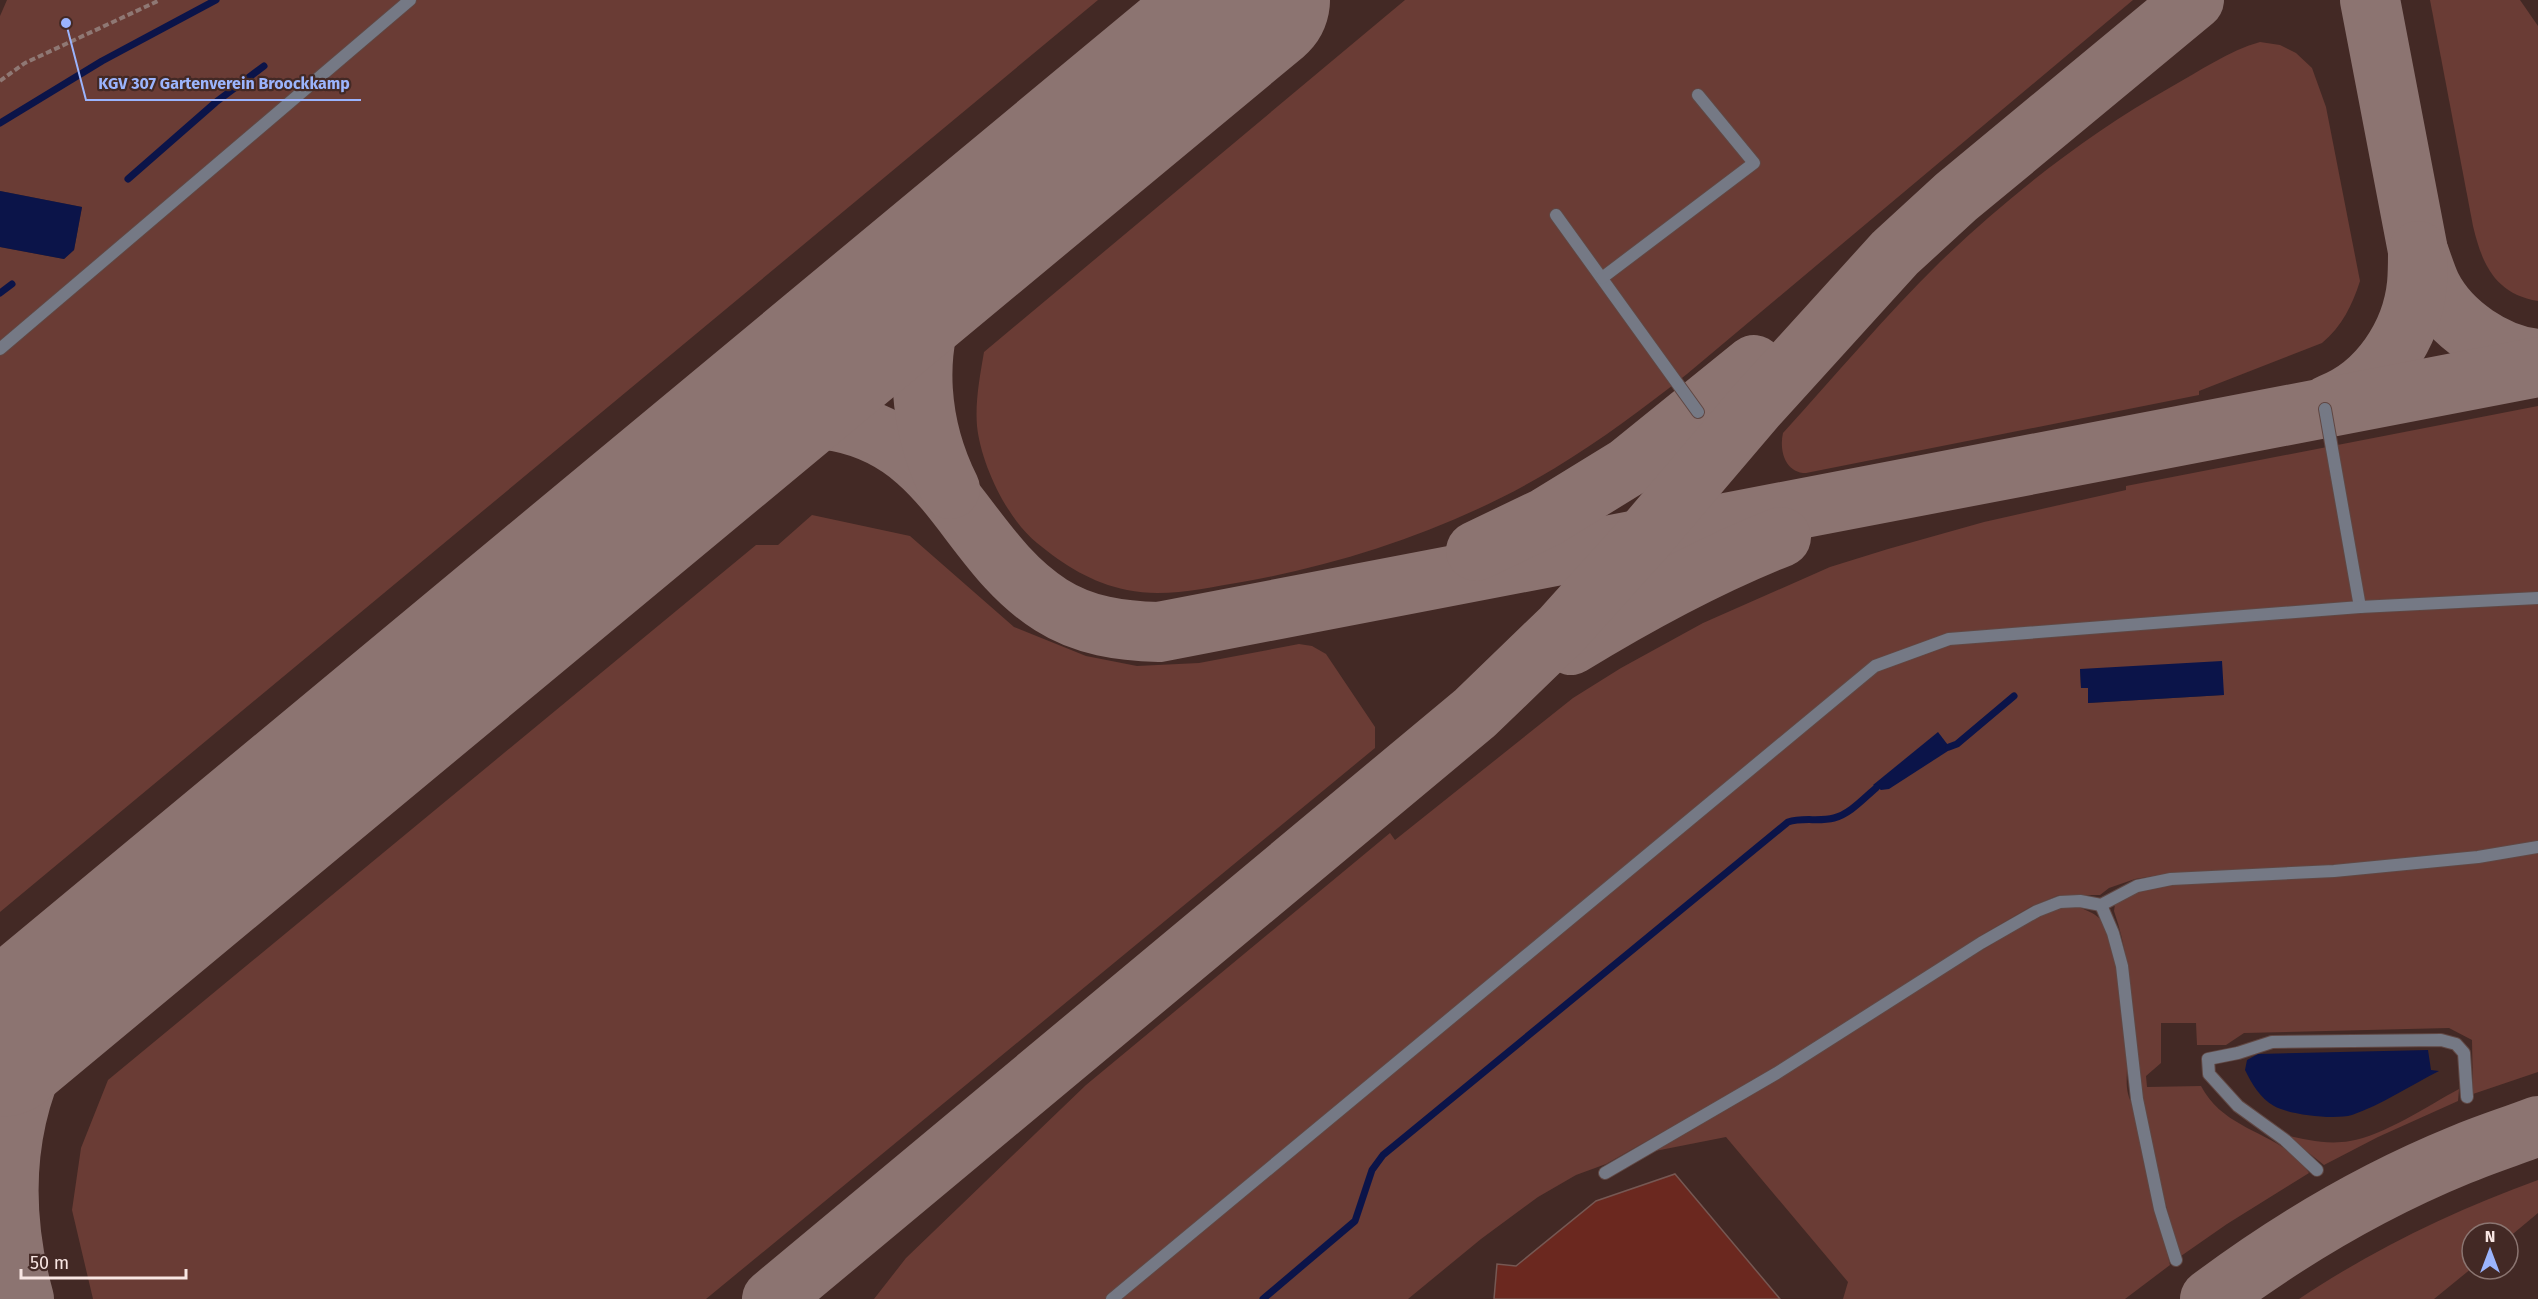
<svg xmlns="http://www.w3.org/2000/svg" width="2538" height="1299" font-family="'Fira Sans',sans-serif">
  <style>
    .green { fill: #6a3c35; fill-rule: evenodd }
    .water { fill: #0b1449 }
    .lines { fill: none; stroke-linecap: round; stroke-linejoin: round }
    .stream { stroke: #0b1449; stroke-width: 7 }
    .taxiway { stroke: #8c7471; stroke-width: 60 }
    .runway { stroke: #8c7471; stroke-width: 148 }
    .building { fill: #6b281f; stroke: #765853; stroke-width: 1.5 }
    .service-casing { stroke: #604743; stroke-width: 14 }
    .path { stroke: #8f7874; stroke-width: 4; stroke-dasharray: 6 3; stroke-linecap: butt }
    .service { stroke: #757985; stroke-width: 12 }
    .leader { fill: none; stroke: #9bb4fd; stroke-width: 2 }
    .callout-dot { fill: #9bb4fd; stroke: #432925; stroke-width: 2 }
    .callout-label { font-size: 16px; text-anchor: middle; font-weight: bold; fill: #9bb4fd; stroke: #432925; stroke-width: 4.5; stroke-linejoin: round; paint-order: stroke }
  </style>
  <rect width="100%" height="100%" fill="#432925"/>
  <g class="green">
    <polygon points="7,0 1098,0 0,912 0,247 64,259 74,250 82,207 0,191 0,16"/>
    <path d="M1405,0H2133L1687,374C1644,408 1601,440 1555,468C1461,525 1350,563 1242,582C1205,588 1165,598 1127,590C1092,583 1064,565 1037,543C1007,519 981,464 977,426C975,401 980,376 984,352Z"/>
    <path d="M2430,0H2520L2538,26V301C2495,294 2482,264 2473,226Z"/>
    <path d="M2260,42L2280,45L2296,53L2312,68L2326,107L2360,281C2352,306 2342,326 2322,343L2199,391V395L1806,473C1785,473 1779,450 1783,433C1835,376 1885,316 1940,262C2009,196 2087,134 2171,87C2200,71 2228,51 2260,42Z"/>
    <path d="M2538,406V1072L2473,1094L2472,1040L2449,1028L2244,1033L2226,1045H2197L2196,1023H2161V1063L2146,1076L2147,1087L2201,1086C2226,1134 2285,1132 2309,1173L2227,1224L2181,1256C2162,1196 2146,1132 2138,1069C2132,1015 2132,963 2114,911L2115,904L2139,891L2173,884L2333,866L2173,873L2135,879L2109,888L2100,895H2059L2032,906L1975,939L1774,1069L1606,1164L1576,1175L1538,1197L1481,1239L1408,1299H874L906,1258L1086,1085L1390,833L1395,840L1573,698L1621,668L1703,623L1830,567L1888,549L1984,522L2126,490V486ZM2080,670L2223,695L2089,703L2088,688H2081Z"/>
    <polygon points="812,515 910,536 1014,627 1086,656 1137,666 1199,663 1299,644 1312,646 1326,654 1375,727 1375,748 706,1299 93,1299 72,1210 81,1148 108,1080 756,545 778,545"/>
    <path d="M2079,907C2085,910 2094,913 2099,918C2120,940 2127,1035 2127,1066C2127,1080 2125,1089 2131,1102L2170,1265L2125,1299H1843L1848,1282L1726,1137L1650,1152L2040,915L2061,908Z"/>
    <path d="M2459,1089L2458,1101L2378,1137L2324,1165L2286,1135C2306,1140 2328,1145 2350,1141C2383,1136 2429,1105 2459,1089Z"/>
    <path d="M2538,1180V1213L2508,1238V1233H2472V1268L2434,1299H2299C2372,1250 2455,1210 2538,1180Z"/>
  </g>
  <g class="water">
    <polygon points="0,191 82,207 74,250 64,259 0,247"/>
    <polygon points="2222,661 2224,695 2088,703 2088,688 2081,688 2080,669"/>
    <polygon points="1938,732 1951,749 1889,789 1881,790 1873,785"/>
    <path d="M2428,1050L2431,1070L2439,1071C2411,1085 2381,1105 2352,1115C2334,1120 2290,1115 2274,1106C2260,1098 2252,1084 2245,1070L2247,1060L2258,1054Z"/>
  </g>
  <g class="lines">
    <g class="stream">
      <polyline points="0,123 102,61 216,0"/>
      <polyline points="128,179 216,102 264,66"/>
      <polyline points="0,293 12,284"/>
      <polyline points="1949,747 1957,744 2014,696"/>
      <path d="M1263,1299L1355,1221L1372,1170L1383,1155L1788,822C1803,817 1819,822 1834,818C1850,814 1864,798 1876,788"/>
    </g>
    <g class="taxiway">
      <path d="M2370,0L2418,251C2422,262 2426,275 2431,286C2450,324 2496,355 2538,359"/>
      <path d="M2330,404C2378,386 2412,335 2417,284C2418,273 2418,262 2418,251"/>
      <path d="M717,447C754,426 796,413 839,422C949,444 967,552 1051,605C1084,626 1121,631 1159,632L2538,367"/>
      <path d="M950,489C919,427 912,354 940,289C949,268 965,249 978,231"/>
      <polyline points="1476,551 1545,518 1628,467 1754,365"/>
      <path d="M1571,645C1638,604 1708,566 1781,537"/>
      <path d="M24,1299C1,1215 2,1128 41,1048C56,1016 78,988 100,961"/>
      <polyline points="772,1299 1475,713 1562,629 1642,540 1756,406 1895,253 1956,197 2194,0"/>
      <path d="M2210,1299C2286,1242 2372,1191 2460,1155C2486,1144 2512,1136 2538,1126"/>
    </g>
    <polyline class="runway" points="0,1043 1256,0"/>
  </g>
  <polygon class="building" points="1675,1174 1780,1299 1494,1299 1497,1264 1516,1266 1596,1201"/>
  <g class="lines">
    <defs>
      <g id="service">
        <polyline points="1556,215 1698,412"/>
        <polyline points="1602,278 1754,163 1698,95"/>
        <polyline points="0,349 410,0"/>
        <polyline points="2325,409 2360,607"/>
        <polyline points="2101,905 2113,933 2122,966 2137,1099 2160,1209 2176,1260"/>
        <polyline points="2317,1170 2285,1140 2238,1106 2209,1074 2208,1059 2238,1053 2272,1042 2441,1040 2456,1044 2464,1053 2467,1097"/>
        <polyline points="1605,1173 1777,1073 1981,943 2037,911 2060,902 2080,901 2101,905 2137,886 2171,879 2334,871 2478,857 2538,847"/>
        <polyline points="1112,1299 1875,666 1949,639 2360,607 2538,598"/>
      </g>
    </defs>
    <use href="#service" class="service-casing"/>
    <polyline class="path" points="0,81 25,63 160,0"/>
    <use href="#service" class="service"/>
  </g>
  <path class="leader" d="M66 23L86 100H361"/>
  <circle class="callout-dot" cx="66" cy="23" r="6"/>
  <g class="callout-label">
    <text x="224" y="89">KGV 307 Gartenverein Broockkamp</text>
  </g>
  <g transform="translate(2490 1251)"><circle r="28" fill="#432925" stroke="#8b7571" stroke-width="1.5"/>
  <path d="M0-4.5L10 22L0 15L-10 22Z" fill="#9bb4fd"/>
  <text y="-9" font-size="16" font-weight="bold" text-anchor="middle" fill="#f8e6e3">N</text>
  </g>
  <path d="M21 1269v9h165v-9" fill="none" stroke="#f8e6e3" stroke-width="3"/>
  <text x="30" y="1269" font-size="18" fill="#f8e6e3" stroke="#432925" stroke-width="4.5" paint-order="stroke">50 m</text>
</svg>
